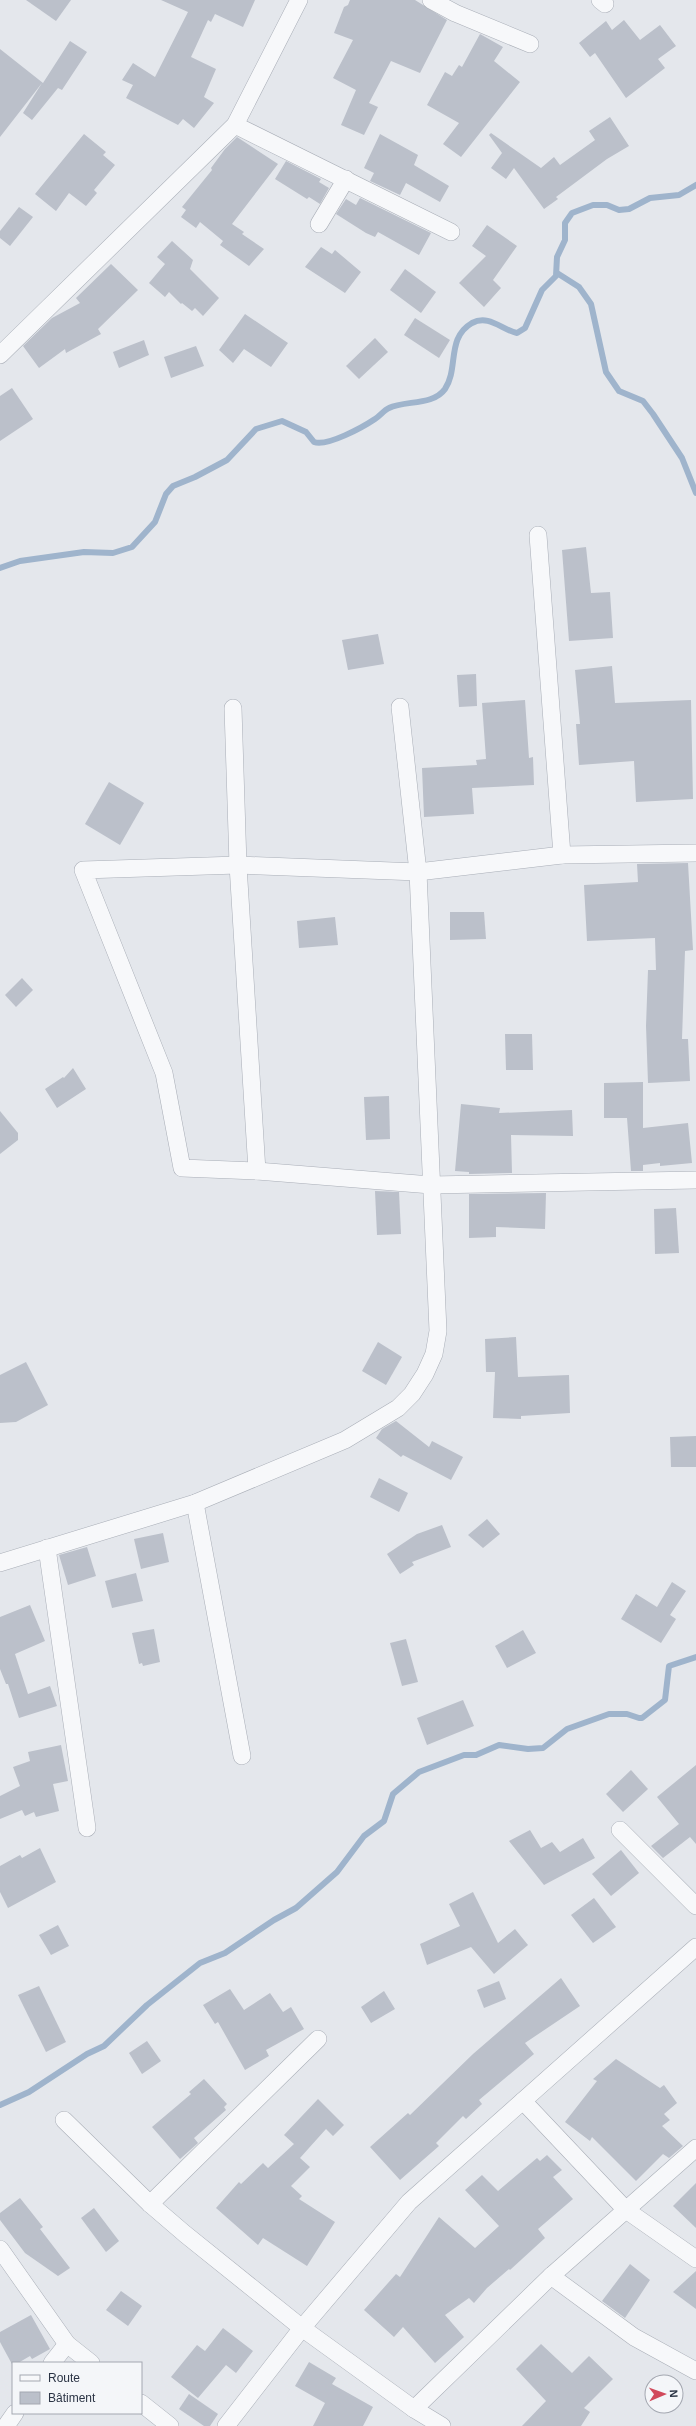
<svg xmlns="http://www.w3.org/2000/svg" width="696" height="2426" font-family="Helvetica,sans-serif">
  <style>
    .lines { fill: none; stroke-linecap: round; stroke-linejoin: round }
    .stream { stroke: #9fb4cc; stroke-width: 6 }
    .building { fill: #bbc0ca }
    .street-casing { stroke: #a9aeb7; stroke-width: 18 }
    .street { stroke: #f7f8fa; stroke-width: 17 }
  </style>
  <rect width="100%" height="100%" fill="#e4e7ec"/>
  <g class="lines">
    <g class="stream">
      <polyline points="557,273 579,287 591,304 606,372 619,391 643,401 653,414 682,458 696,493"/>
      <path d="M0,568L20,561L84,552L113,553L132,547L155,522L166,494L173,486L195,477L227,460L256,429L282,421L306,432L314,442C327,447 363,427 375,419C380,416 384,410 389,408C405,400 433,406 445,389C459,368 446,338 472,323C489,314 502,330 517,333L525,328L542,290L556,276L557,257L565,240V223L572,213L593,205H607L619,210L629,209L650,198L679,195L696,185"/>
      <polyline points="0,2105 29,2092 87,2054 104,2046 147,2005 200,1963 225,1953 274,1920 296,1908 337,1872 364,1836 384,1821 393,1794 419,1772 464,1755 476,1755 499,1745 528,1749 543,1748 567,1729 609,1714 627,1714 639,1718 642,1718 665,1700 669,1666 696,1657"/>
    </g>
  </g>
  <g class="building">
    <polygon points="26,0 71,0 56,21"/>
    <polygon points="161,0 255,0 243,27 215,14 211,22 208,20 191,57 216,69 204,97 214,103 194,128 183,119 178,125 126,98 133,85 122,80 133,63 155,77 188,12"/>
    <polygon points="350,0 415,0 447,20 420,73 391,61 369,103 378,107 364,135 341,125 356,90 333,78 353,40 334,33 344,7 348,5"/>
    <polygon points="624,20 640,40 660,25 676,46 658,59 665,68 626,98 595,53 590,57 579,43 606,21 612,30"/>
    <polygon points="480,34 503,47 494,61 520,82 461,157 443,144 459,123 427,105 445,72 452,76 459,65 462,67"/>
    <polygon points="70,41 87,52 62,90 58,88 32,120 23,113 42,83 0,137 0,49 43,83"/>
    <polygon points="610,117 629,146 607,159 556,197 558,199 544,209 514,168 506,179 491,168 502,153 489,135 491,133 541,168 554,157 560,165 595,140 589,131"/>
    <polygon points="84,134 106,152 103,155 115,165 94,190 97,193 86,206 69,193 56,211 35,194"/>
    <polygon points="380,134 418,155 414,165 449,186 440,202 406,183 400,195 370,181 374,173 364,168"/>
    <polygon points="237,137 278,164 232,224 244,232 242,234 264,249 249,266 220,245 223,241 200,222 196,228 181,217 186,210 182,207 212,170 211,168 225,149"/>
    <polygon points="286,161 321,179 319,182 329,188 320,204 309,197 307,199 275,179"/>
    <polygon points="360,198 431,233 419,255 378,232 375,237 366,233 336,214 346,199 356,205"/>
    <polygon points="19,207 33,217 10,246 0,238 0,231"/>
    <polygon points="487,225 517,246 493,280 501,288 484,307 459,283 486,256 472,246"/>
    <polygon points="172,241 193,260 190,269 219,298 203,316 195,308 192,311 182,303 181,304 169,292 165,297 149,283 165,264 157,257"/>
    <polygon points="321,247 332,254 335,250 361,272 345,293 305,267"/>
    <polygon points="111,264 138,290 98,329 101,334 66,353 65,349 39,368 23,346 52,318 80,303 76,298"/>
    <polygon points="405,269 436,292 421,313 390,290"/>
    <polygon points="245,314 288,343 271,367 244,349 233,363 219,350"/>
    <polygon points="415,318 450,340 439,358 404,335"/>
    <polygon points="375,338 388,352 359,379 346,366"/>
    <polygon points="144,340 149,355 119,368 113,352"/>
    <polygon points="196,346 204,366 171,378 164,357"/>
    <polygon points="12,388 33,419 0,441 0,396"/>
    <polygon points="586,547 591,593 610,592 613,638 569,641 562,550"/>
    <polygon points="378,634 384,664 348,670 342,640"/>
    <polygon points="612,666 615,703 691,700 693,799 636,802 634,761 579,765 576,724 580,724 575,670"/>
    <polygon points="476,674 477,706 459,707 457,675"/>
    <polygon points="525,700 529,758 533,757 534,785 472,788 474,814 424,817 422,768 477,765 476,760 486,759 482,703"/>
    <polygon points="109,782 144,803 120,845 85,824"/>
    <polygon points="688,863 693,950 685,951 682,1039 688,1039 690,1081 648,1083 646,1026 648,970 656,970 655,938 587,941 584,885 638,882 637,864"/>
    <polygon points="450,912 484,912 486,939 450,940"/>
    <polygon points="335,917 338,945 299,948 297,921"/>
    <polygon points="22,978 33,990 16,1007 5,995"/>
    <polygon points="505,1034 532,1034 533,1070 506,1070"/>
    <polygon points="73,1068 86,1089 57,1108 45,1089 63,1077 64,1078"/>
    <polygon points="643,1082 643,1128 688,1123 692,1163 660,1166 660,1163 643,1165 643,1171 631,1171 627,1118 604,1118 604,1083"/>
    <polygon points="389,1096 390,1139 366,1140 364,1097"/>
    <polygon points="461,1104 500,1108 499,1113 572,1110 573,1136 511,1135 512,1173 469,1174 469,1172 455,1171"/>
    <polygon points="0,1111 18,1133 18,1140 0,1154"/>
    <polygon points="375,1191 399,1192 401,1234 377,1235"/>
    <polygon points="546,1193 545,1229 496,1227 496,1237 469,1238 469,1194"/>
    <polygon points="676,1208 679,1253 655,1254 654,1209"/>
    <polygon points="516,1337 518,1377 569,1375 570,1413 521,1416 521,1419 493,1418 495,1372 486,1372 485,1339"/>
    <polygon points="378,1342 402,1357 386,1385 362,1371"/>
    <polygon points="26,1362 48,1405 16,1422 0,1423 0,1375"/>
    <polygon points="396,1421 429,1447 432,1441 463,1457 451,1480 403,1455 401,1457 376,1438 382,1429"/>
    <polygon points="696,1436 696,1467 671,1467 670,1437"/>
    <polygon points="379,1478 408,1493 399,1512 370,1497"/>
    <polygon points="487,1519 500,1534 483,1548 468,1535"/>
    <polygon points="442,1525 451,1547 412,1562 414,1565 400,1574 387,1554 417,1534"/>
    <polygon points="163,1533 169,1562 141,1569 134,1539"/>
    <polygon points="87,1547 96,1576 68,1585 59,1555"/>
    <polygon points="136,1573 143,1601 112,1608 105,1581"/>
    <polygon points="672,1582 686,1591 670,1615 676,1619 661,1643 621,1619 636,1594 657,1607"/>
    <polygon points="30,1605 45,1641 15,1654 28,1694 50,1686 57,1706 19,1718 8,1684 6,1684 0,1669 0,1617"/>
    <polygon points="154,1629 160,1662 143,1666 142,1663 139,1664 132,1633"/>
    <polygon points="523,1630 536,1653 507,1668 495,1646"/>
    <polygon points="406,1639 418,1682 402,1686 390,1643"/>
    <polygon points="463,1700 474,1726 427,1745 417,1718"/>
    <polygon points="61,1745 68,1781 53,1784 59,1811 36,1817 34,1812 25,1816 22,1810 0,1819 0,1796 20,1786 13,1767 30,1761 28,1752"/>
    <polygon points="696,1765 696,1844 690,1837 663,1858 651,1846 679,1824 657,1797"/>
    <polygon points="631,1770 648,1789 623,1812 606,1794"/>
    <polygon points="530,1830 541,1848 552,1842 560,1852 583,1838 595,1858 544,1885 509,1841"/>
    <polygon points="40,1848 56,1882 8,1908 0,1892 0,1866 20,1855 22,1858"/>
    <polygon points="621,1850 639,1873 611,1896 592,1874"/>
    <polygon points="473,1892 498,1943 515,1929 528,1945 494,1974 471,1947 427,1965 420,1944 460,1926 449,1904"/>
    <polygon points="594,1898 616,1927 593,1943 571,1915"/>
    <polygon points="58,1925 69,1946 51,1955 39,1935"/>
    <polygon points="561,1978 580,2006 525,2043 534,2054 479,2100 482,2104 466,2119 463,2116 436,2143 439,2146 400,2180 370,2147 408,2113 410,2115 473,2054"/>
    <polygon points="499,1981 506,1999 484,2008 477,1990"/>
    <polygon points="39,1986 66,2042 46,2052 18,1995"/>
    <polygon points="230,1989 244,2010 270,1993 283,2012 291,2007 304,2029 266,2050 269,2056 245,2070 218,2022 215,2024 203,2005"/>
    <polygon points="384,1991 395,2009 371,2023 361,2007"/>
    <polygon points="147,2041 161,2061 142,2074 129,2053"/>
    <polygon points="616,2059 660,2088 664,2085 677,2103 664,2114 670,2120 662,2126 683,2146 669,2158 663,2154 636,2181 592,2137 590,2141 565,2122 597,2081 593,2079"/>
    <polygon points="204,2079 227,2104 224,2107 226,2110 194,2138 198,2143 180,2159 152,2127 191,2094 189,2092"/>
    <polygon points="318,2099 344,2125 333,2136 326,2129 300,2158 310,2167 291,2186 302,2196 299,2199 335,2222 307,2266 263,2238 258,2245 216,2208 239,2182 241,2184 263,2163 268,2168 294,2144 284,2135"/>
    <polygon points="547,2155 562,2170 553,2177 573,2199 538,2229 545,2238 510,2270 509,2269 487,2288 474,2303 469,2298 445,2315 464,2337 435,2363 403,2327 394,2337 364,2310 396,2274 400,2277 439,2217 475,2248 499,2226 465,2190 482,2175 498,2191 537,2158 540,2161"/>
    <polygon points="696,2183 696,2228 673,2206"/>
    <polygon points="20,2198 43,2227 40,2229 70,2268 58,2276 25,2253 0,2220 0,2213"/>
    <polygon points="94,2208 119,2241 106,2252 81,2218"/>
    <polygon points="630,2264 650,2280 625,2318 602,2301"/>
    <polygon points="696,2271 696,2309 673,2292"/>
    <polygon points="121,2291 142,2306 128,2326 106,2310"/>
    <polygon points="31,2315 50,2349 32,2359 30,2356 18,2363 13,2363 13,2366 0,2342 0,2332"/>
    <polygon points="223,2328 253,2351 236,2373 226,2365 198,2398 171,2377 197,2345 205,2351"/>
    <polygon points="541,2344 572,2373 589,2356 613,2379 584,2408 590,2412 581,2426 522,2426 546,2401 516,2369"/>
    <polygon points="309,2362 336,2378 332,2384 373,2407 363,2426 313,2426 325,2403 295,2386"/>
    <polygon points="189,2394 218,2414 210,2426 204,2426 179,2409"/>
  </g>
  <g class="lines">
    <defs>
      <g id="street">
        <polyline points="431,0 455,13 530,44"/>
        <polyline points="600,0 605,4"/>
        <polyline points="235,125 451,232"/>
        <polyline points="319,224 346,179"/>
        <polyline points="0,355 235,125 299,0"/>
        <polyline points="538,535 562,855"/>
        <polyline points="233,708 238,865 257,1171"/>
        <polyline points="696,853 562,855 418,872 238,865 83,870 164,1073 182,1168 257,1171 431,1185 696,1180"/>
        <polyline points="195,1503 242,1756"/>
        <polyline points="47,1548 87,1828"/>
        <polyline points="0,1563 195,1503 345,1440 398,1408 412,1394 425,1374 434,1354 438,1331 418,872 400,707"/>
        <polyline points="620,1830 696,1906"/>
        <polyline points="523,2101 626,2210 696,2259"/>
        <polyline points="64,2120 150,2204 185,2234 302,2328 414,2409 442,2426"/>
        <polyline points="150,2204 318,2039"/>
        <polyline points="0,2249 67,2344 91,2363"/>
        <polyline points="551,2276 634,2337 696,2371"/>
        <polyline points="52,2363 67,2344"/>
        <polyline points="141,2403 170,2426"/>
        <polyline points="414,2409 551,2276 696,2148"/>
        <polyline points="6,2426 15,2413"/>
        <polyline points="226,2426 302,2328 409,2202 696,1947"/>
      </g>
    </defs>
    <use href="#street" class="street-casing"/>
    <use href="#street" class="street"/>
  </g>
  <rect x="12" y="2362" width="130" height="52" fill="#f4f6f9" stroke="#a4a8b1"/>
  <rect x="20" y="2375" width="20" height="6" fill="#f7f8fa" stroke="#a4a8b1"/>
  <text x="48" y="2382" font-size="12" fill="#2b3445">Route</text>
  <rect x="20" y="2392" width="20" height="12" fill="#bbc0ca" stroke="#a4a8b1"/>
  <text x="48" y="2402" font-size="12" fill="#2b3445">Bâtiment</text>
  <g transform="translate(664 2394) rotate(88)"><circle r="19" fill="#f4f6f9" stroke="#a4a8b1"/>
  <path d="M0-3L7 15L0 10L-7 15Z" fill="#d1495b"/>
  <text y="-6" font-size="11" font-weight="bold" text-anchor="middle" fill="#2b3445">N</text>
  </g>
</svg>
